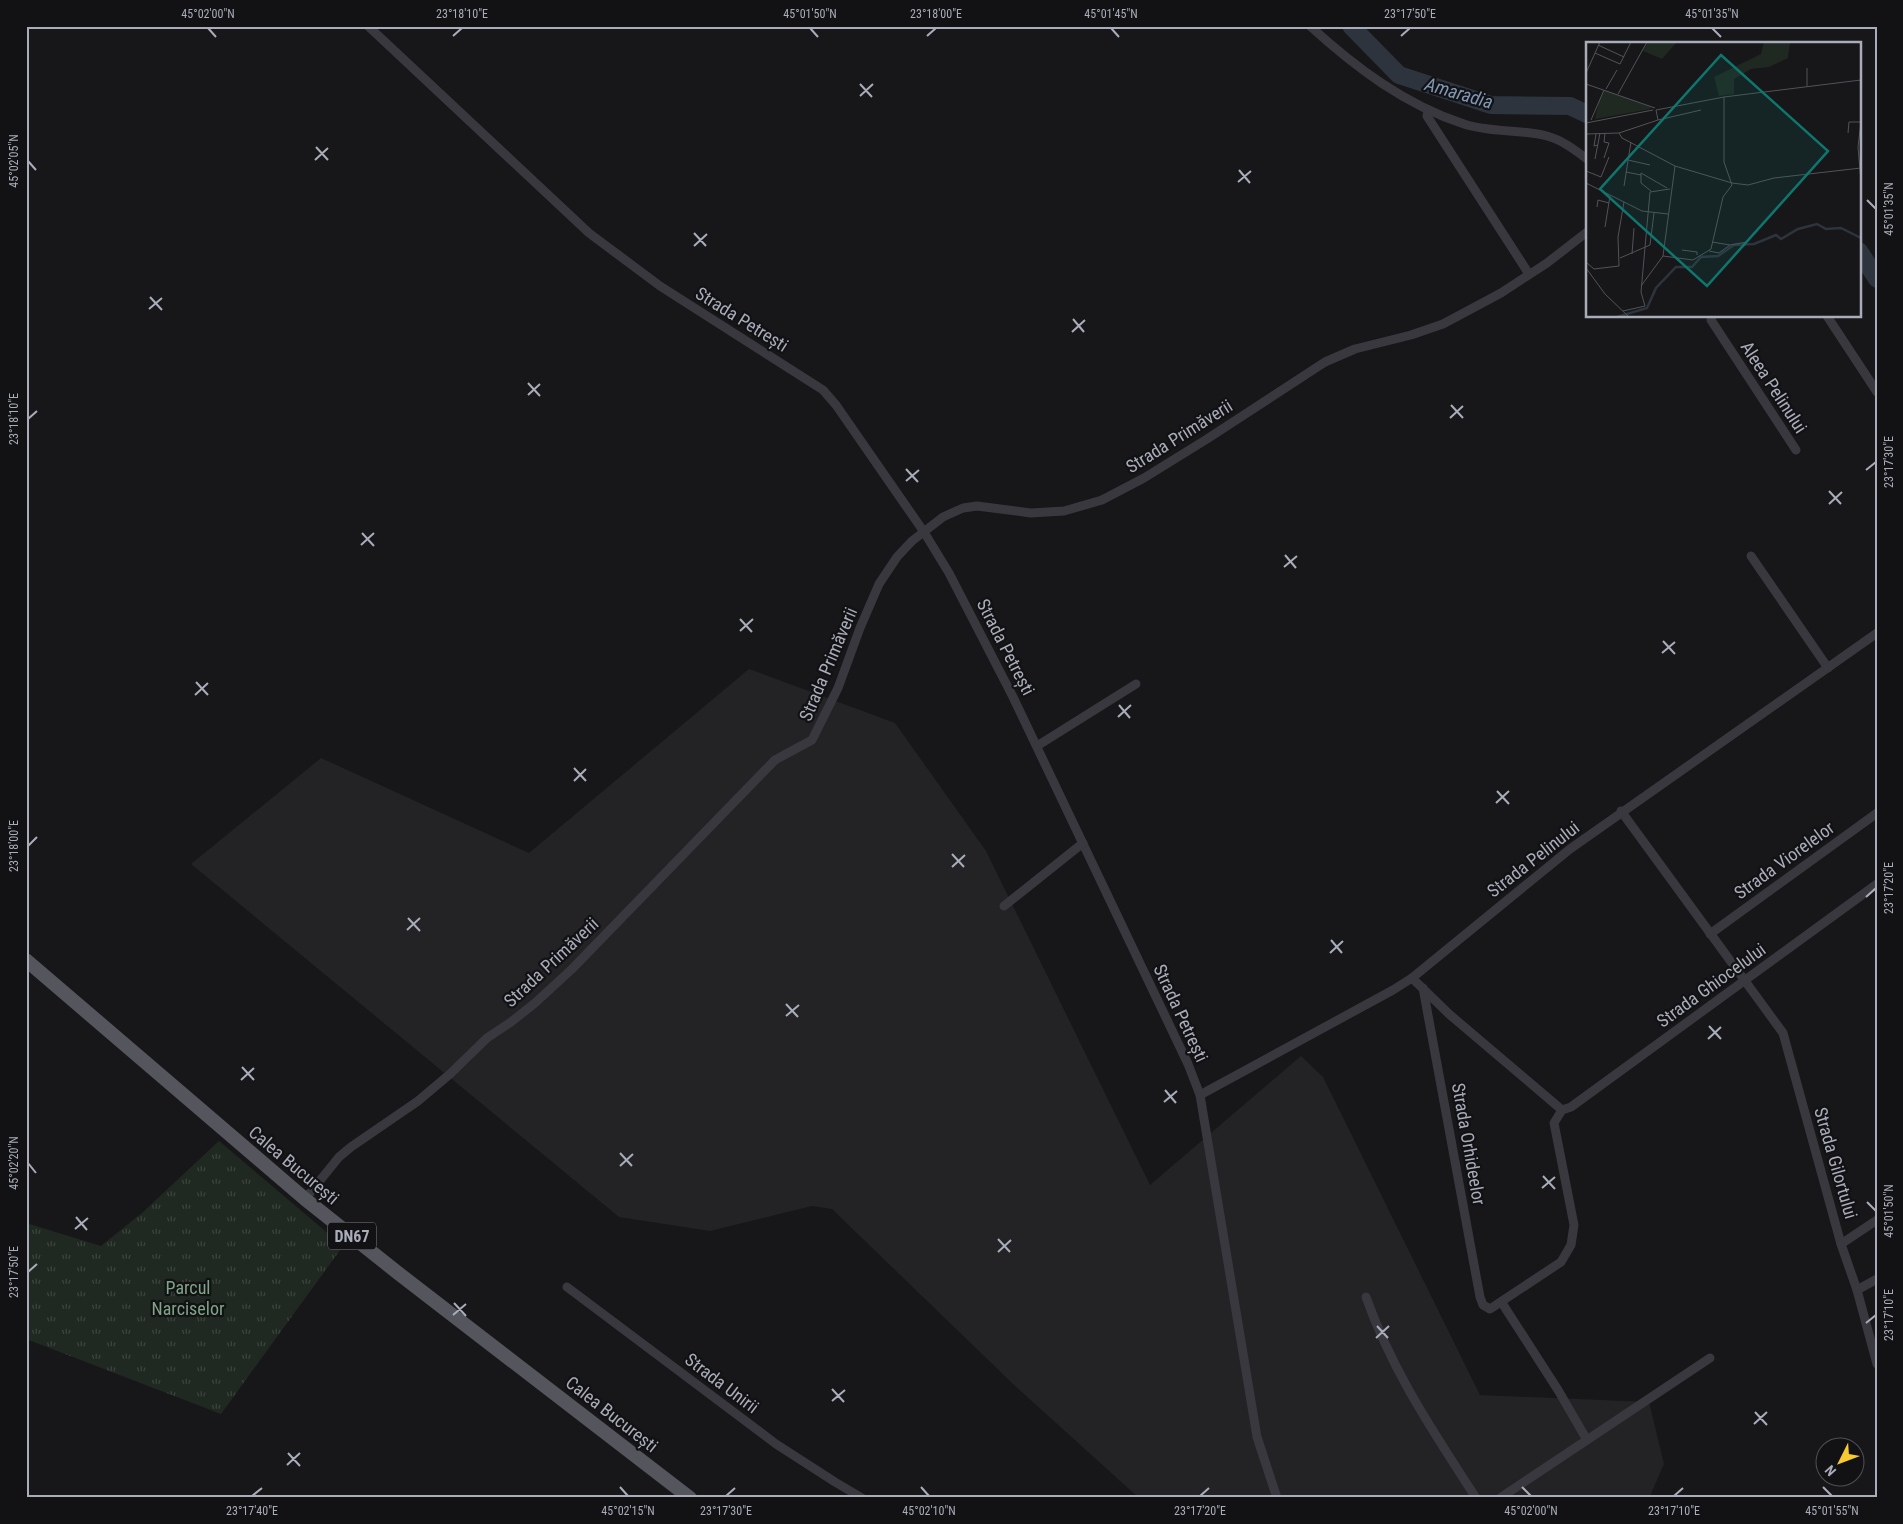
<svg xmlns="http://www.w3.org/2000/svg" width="1903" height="1524" font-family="'Roboto Condensed',sans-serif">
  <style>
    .built { fill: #232326 }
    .park { fill: url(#park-tufts) }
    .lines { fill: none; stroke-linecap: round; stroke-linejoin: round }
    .river { stroke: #2d343e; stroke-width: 18 }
    .minor { stroke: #38383e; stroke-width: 9 }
    .primary { stroke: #54555d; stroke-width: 14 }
    .ticks { fill: none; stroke: #a9acb9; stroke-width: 2 }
    .labels { text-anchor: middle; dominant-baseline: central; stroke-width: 4.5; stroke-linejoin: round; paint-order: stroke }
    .shield { fill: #121214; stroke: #7c7e88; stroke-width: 1 }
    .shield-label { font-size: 16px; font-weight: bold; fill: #a9acb9 }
    .street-label { font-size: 18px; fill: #a9acb9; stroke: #121214 }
    .park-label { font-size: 18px; fill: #7fa586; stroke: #121214 }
    .water-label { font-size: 19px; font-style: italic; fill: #7f96b5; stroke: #121214 }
    .inset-river { fill: none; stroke: #2d343e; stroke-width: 2.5 }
    .inset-road { fill: none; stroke: #515359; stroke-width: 1 }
    .view { fill: #0f766e; fill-opacity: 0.15; stroke: #0f766e; stroke-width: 2.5 }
    .inset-edge { fill: none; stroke: #a9acb9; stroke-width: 2.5 }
    .neatline { fill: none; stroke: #a9acb9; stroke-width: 2 }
    .ticks-label { font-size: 12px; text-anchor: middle; fill: #a9acb9 }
  </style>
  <defs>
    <pattern id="park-tufts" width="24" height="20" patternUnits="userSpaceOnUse" patternTransform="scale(1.25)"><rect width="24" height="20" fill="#1f2821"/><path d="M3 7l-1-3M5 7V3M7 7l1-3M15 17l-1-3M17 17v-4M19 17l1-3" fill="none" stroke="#3d443f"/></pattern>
  </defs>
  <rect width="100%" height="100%" fill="#171719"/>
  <polygon class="built" points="749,669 895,723 986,851 1150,1185 1301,1056 1323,1077 1480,1395 1649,1402 1664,1464 1649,1498 1139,1498 1013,1384 832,1209 812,1206 710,1231 619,1217 191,864 321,758 529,853"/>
  <polygon class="park" points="219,1141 343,1246 221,1414 26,1339 26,1223 101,1246 143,1212"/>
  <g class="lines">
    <g class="river">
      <polyline points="1351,26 1399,75 1491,105 1570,106 1587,114"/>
      <polyline points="1859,251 1877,279"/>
    </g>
    <g class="minor">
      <polyline points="368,26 589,233 660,286 823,390 836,405 924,532 949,573 1013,697 1188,1064 1200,1095 1257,1437 1277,1498"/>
      <path d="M1310,26C1355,67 1405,105 1464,124C1491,133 1520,129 1547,136C1562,140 1575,150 1587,159"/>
      <polyline points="1428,110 1427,116 1529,274"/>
      <polyline points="1712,316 1711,320 1796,450"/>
      <polyline points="1827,316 1877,392"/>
      <polyline points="1751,556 1828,668"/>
      <polyline points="1037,746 1136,684"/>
      <polyline points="1621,811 1783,1033 1841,1244 1857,1290 1877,1364"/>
      <polyline points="1004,906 1083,843"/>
      <polyline points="1710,934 1877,813"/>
      <polyline points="1412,978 1449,1014 1562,1110 1571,1107 1877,884"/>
      <polyline points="1423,988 1480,1297 1483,1305 1490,1309 1561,1262 1571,1245 1574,1225 1554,1123 1562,1110"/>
      <polyline points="1200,1095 1393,990 1412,978 1570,849 1877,633"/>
      <polyline points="305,1199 339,1157 351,1147 418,1101 450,1074 487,1038 511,1022 535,1003 572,969 775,760 812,740 838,688 860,628 879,584 897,557 912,541 943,517 963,508 977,506 1031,513 1064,511 1102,500 1144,478 1207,439 1325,362 1355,349 1411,335 1443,324 1501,293 1547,263 1587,232"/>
      <polyline points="1841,1244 1877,1220"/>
      <polyline points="567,1287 776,1444 835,1482 862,1498"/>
      <polyline points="1857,1290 1877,1279"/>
      <path d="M1366,1297C1393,1373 1433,1431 1476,1498"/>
      <polyline points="1502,1303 1558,1390 1587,1440"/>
      <polyline points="1500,1498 1710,1358"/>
    </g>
    <polyline class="primary" points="26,960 305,1199 398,1273 690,1498"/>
  </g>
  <path class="ticks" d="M208,28L216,37M810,28L818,37M1111,28L1119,37M1712,28L1721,37M453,36L462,28M927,36L936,28M1401,36L1410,28M860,84L872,97M860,96L873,84M316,147L328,160M315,160L328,148M28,161L36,170M1239,170L1250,183M1238,182L1251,171M1867,200L1876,209M694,233L706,246M694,246L707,234M150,297L162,310M149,309L162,298M1073,319L1084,332M1072,332L1085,320M528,383L540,396M528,395L540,384M1451,405L1463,418M1450,418L1463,406M28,419L37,411M906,469L918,482M1866,470L1876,462M906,481L919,470M1829,491L1841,504M1829,504L1842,492M362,533L374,546M361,545L374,533M1285,555L1296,568M1284,567L1297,556M740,619L752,632M740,631L753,619M1663,641L1675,654M1662,653L1675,642M196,682L208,695M195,695L208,683M1119,705L1130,718M1118,717L1131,705M574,768L586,781M574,781L586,769M1497,791L1509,804M1496,803L1509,791M28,846L37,837M952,854L964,867M952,867L965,855M1866,897L1876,888M408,918L420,931M407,930L420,918M1331,940L1342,953M1330,953L1343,941M786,1004L798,1017M786,1016L799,1005M1709,1026L1721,1039M1708,1039L1721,1027M242,1067L254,1080M241,1080L254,1068M1165,1090L1176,1103M1164,1102L1177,1091M620,1153L632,1166M28,1163L36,1173M620,1166L633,1154M1543,1176L1555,1189M1542,1188L1555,1177M1867,1202L1876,1211M76,1217L87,1230M75,1229L88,1218M998,1239L1010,1252M998,1252L1011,1240M28,1272L37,1264M454,1303L466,1316M453,1315L466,1304M1866,1323L1876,1315M1377,1326L1388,1338M1376,1338L1389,1326M832,1389L844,1402M832,1401L845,1390M1755,1412L1767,1425M1754,1424L1767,1412M288,1453L300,1466M287,1465L300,1453M620,1487L628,1496M921,1487L929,1496M1522,1487L1531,1496M1823,1487L1832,1496M252,1496L262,1488M726,1496L735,1488M1200,1496L1209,1488M1674,1496L1683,1488"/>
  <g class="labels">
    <rect class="shield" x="328" y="1222.5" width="48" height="27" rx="4"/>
    <g class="shield-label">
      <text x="352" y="1236">DN67</text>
    </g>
    <g class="street-label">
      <text transform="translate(742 319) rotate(32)">Strada Petrești</text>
      <text transform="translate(1774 387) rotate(57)">Aleea Pelinului</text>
      <text transform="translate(1179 436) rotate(-32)">Strada Primăverii</text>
      <text transform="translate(1006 647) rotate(63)">Strada Petrești</text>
      <text transform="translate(828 664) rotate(-67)">Strada Primăverii</text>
      <text transform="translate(1533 859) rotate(-38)">Strada Pelinului</text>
      <text transform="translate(1784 860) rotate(-36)">Strada Viorelelor</text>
      <text transform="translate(551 962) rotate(-43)">Strada Primăverii</text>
      <text transform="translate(1711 985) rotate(-36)">Strada Ghiocelului</text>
      <text transform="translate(1181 1013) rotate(65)">Strada Petrești</text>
      <text transform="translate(1469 1144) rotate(80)">Strada Orhideelor</text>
      <text transform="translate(1836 1163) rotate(74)">Strada Gilortului</text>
      <text transform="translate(294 1165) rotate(40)">Calea București</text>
      <text transform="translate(722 1383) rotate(37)">Strada Unirii</text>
      <text transform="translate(612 1414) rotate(38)">Calea București</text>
    </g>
    <g class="park-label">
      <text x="188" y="1287">Parcul<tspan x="188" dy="21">Narciselor</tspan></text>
    </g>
    <g class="water-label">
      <text transform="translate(1459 93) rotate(16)">Amaradia</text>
    </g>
  </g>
  <g transform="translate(1586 42)">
    <rect width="275" height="275" fill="#171719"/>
    <path d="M62,0H91L76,17L57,9Z" fill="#1f2821"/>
    <path d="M178,0H204L202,16L183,25L165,27L148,37V52L133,54L128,35L175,12ZM19,48L65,65L64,67L9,77L13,59Z" fill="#1f2821"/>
    <path class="inset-river" d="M31,275L61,266L70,246L90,225H106L115,215L132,214L148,203L168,202L190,193L195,197L212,187L231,182L240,187L255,186L275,196"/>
    <path class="inset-road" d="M12,3L38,15M9,11L34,22L45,0M0,31L14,0M0,42L69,66M221,44V26M20,47L31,28M32,52L61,0M70,68L138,55L275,38M5,78L18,48M72,78L115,68M275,80L272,105L275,139M0,81L67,68M33,91L36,96L89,124L146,141L162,143L188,136L275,126M262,91L263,80H275M0,92L33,91L72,78L70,68M10,92L8,104L12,103M18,116L23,101L18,100L19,91M9,117L14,91M42,118L64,123M0,129L15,135L23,115M40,130L55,133M0,141L56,169L82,172M38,144L45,100M65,149L55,141V131L81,146M11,165L12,158L23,161M19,185L24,154M126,200L144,203M96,208L111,210V213M123,209L133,211L144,203L161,200M46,212L48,186M77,214L107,218L125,207L137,155L146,143L138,120V55M34,216L64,203L68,171M1,221L8,227L33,224L32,195L38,160M0,226L19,252L43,275M55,244L77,214L89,124M37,269L59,264L55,250L64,150L84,147"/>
    <path class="view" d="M135,13L242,109L121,244L14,147Z"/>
    <rect width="275" height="275" class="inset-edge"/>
  </g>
  <rect width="1903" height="1524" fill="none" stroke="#121214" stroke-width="55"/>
  <g transform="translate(1840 1462) rotate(228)"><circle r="24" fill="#121214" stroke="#4e5056"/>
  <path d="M0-4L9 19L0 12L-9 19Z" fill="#f7ca31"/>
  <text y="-8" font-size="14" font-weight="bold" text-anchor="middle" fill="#a9acb9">N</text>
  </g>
  <rect x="28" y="28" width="1848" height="1468" class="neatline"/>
  <g class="ticks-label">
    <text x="208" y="18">45°02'00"N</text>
    <text x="462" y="18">23°18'10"E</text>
    <text x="810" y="18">45°01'50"N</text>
    <text x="936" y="18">23°18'00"E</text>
    <text x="1111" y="18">45°01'45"N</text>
    <text x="1410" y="18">23°17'50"E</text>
    <text x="1712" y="18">45°01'35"N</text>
    <text transform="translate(14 161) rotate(-90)" y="4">45°02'05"N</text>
    <text transform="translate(1889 209) rotate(-90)" y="4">45°01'35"N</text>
    <text transform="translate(14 419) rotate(-90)" y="4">23°18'10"E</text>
    <text transform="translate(1889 462) rotate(-90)" y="4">23°17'30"E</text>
    <text transform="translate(14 846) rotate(-90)" y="4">23°18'00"E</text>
    <text transform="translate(1889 888) rotate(-90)" y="4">23°17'20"E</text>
    <text transform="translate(14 1163) rotate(-90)" y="4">45°02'20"N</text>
    <text transform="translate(1889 1211) rotate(-90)" y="4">45°01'50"N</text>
    <text transform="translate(14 1272) rotate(-90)" y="4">23°17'50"E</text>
    <text transform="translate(1889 1315) rotate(-90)" y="4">23°17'10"E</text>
    <text x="252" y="1515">23°17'40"E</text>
    <text x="628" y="1515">45°02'15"N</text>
    <text x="726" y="1515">23°17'30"E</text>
    <text x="929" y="1515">45°02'10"N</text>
    <text x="1200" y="1515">23°17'20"E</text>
    <text x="1531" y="1515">45°02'00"N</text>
    <text x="1674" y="1515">23°17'10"E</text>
    <text x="1832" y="1515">45°01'55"N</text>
  </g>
</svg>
